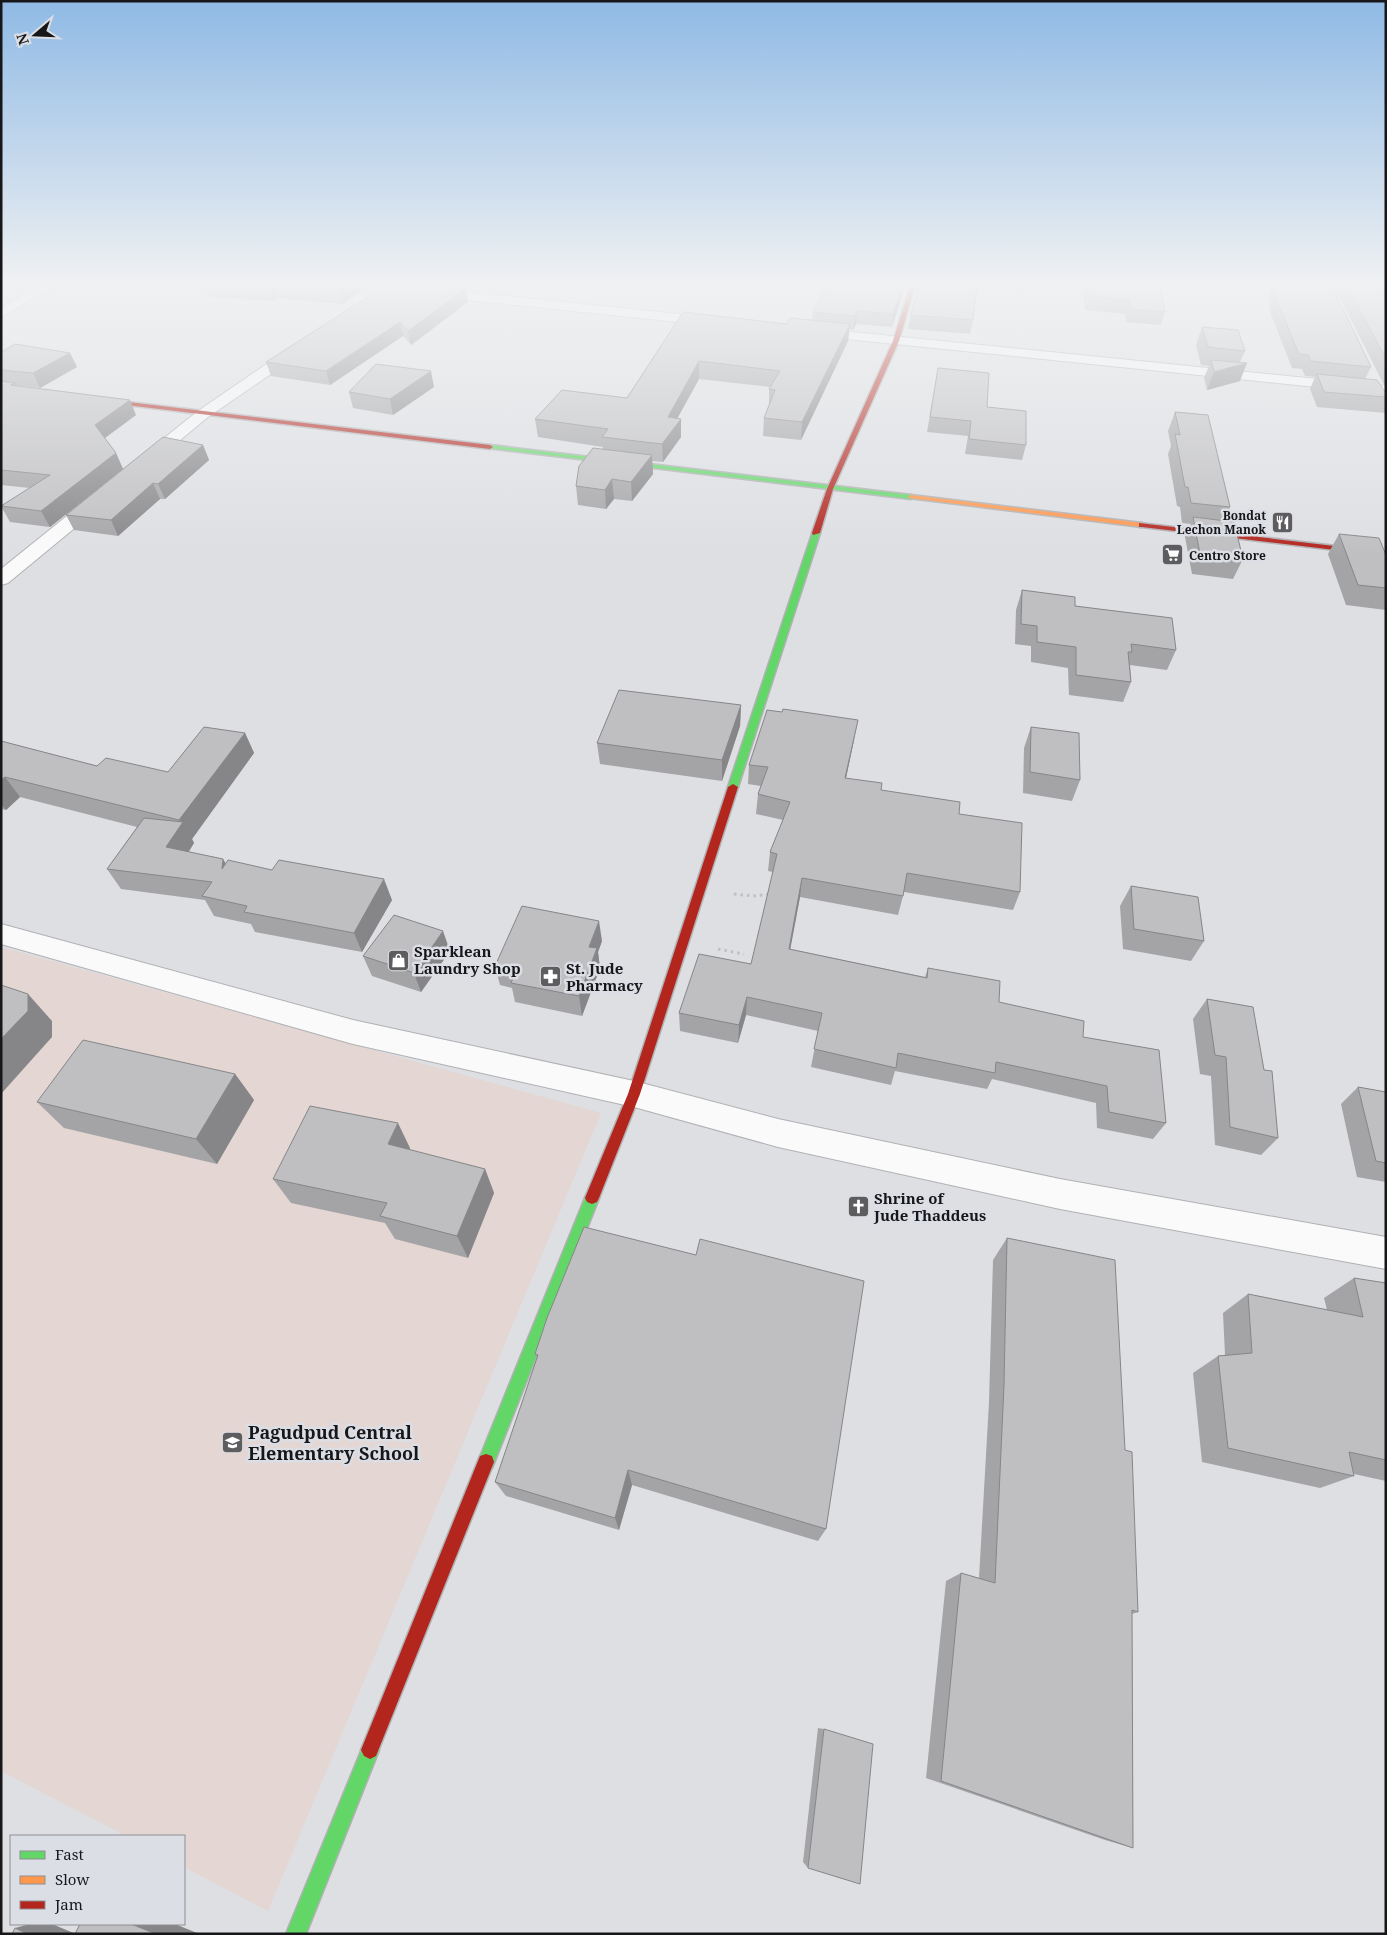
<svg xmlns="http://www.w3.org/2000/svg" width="1387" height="1935" font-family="'Noto Serif',serif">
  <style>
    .education { fill: #e3d6d3 }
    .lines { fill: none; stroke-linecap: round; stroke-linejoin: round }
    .street-casing { stroke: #b1b1b4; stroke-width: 2 }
    .fast-casing { stroke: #b1b1b4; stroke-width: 3 }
    .slow-casing { stroke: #b1b1b4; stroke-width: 3 }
    .jam-casing { stroke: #b1b1b4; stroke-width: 3 }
    .path { stroke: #c0c0c1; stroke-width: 3; stroke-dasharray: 2.5 4; stroke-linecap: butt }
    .street { fill: #fafafb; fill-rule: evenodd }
    .fast { fill: #63d668; fill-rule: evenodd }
    .slow { fill: #ff974d; fill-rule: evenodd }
    .jam { fill: #b3261e; fill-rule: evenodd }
    .wall { fill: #a4a4a7 }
    .shaded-wall { fill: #868688 }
    .building { fill: #bfbfc2; stroke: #868688 }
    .labels { text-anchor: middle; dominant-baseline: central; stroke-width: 5; stroke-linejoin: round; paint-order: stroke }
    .far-poi-label { font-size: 12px; font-weight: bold; fill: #17171a; stroke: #dcdee5; text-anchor: end }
    .poi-label { font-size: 15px; font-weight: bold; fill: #17171a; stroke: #dcdee5; text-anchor: start }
    .near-poi-label { font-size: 18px; font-weight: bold; fill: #17171a; stroke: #dcdee5; text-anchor: start }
  </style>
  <rect width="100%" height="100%" fill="#dedfe3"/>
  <polygon class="education" points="1,947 601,1113 268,1911 184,1867 184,1836 126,1836 1,1771"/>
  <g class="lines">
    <defs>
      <g id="street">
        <polygon points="39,286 55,286 1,317 1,308"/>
        <polygon points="364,286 410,286 717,318 724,322 717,326 370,290"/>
        <polygon points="812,328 1386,386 1386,394 807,335 805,332"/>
        <polygon points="298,345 303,346 305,349 303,352 208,417 150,465 138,465 136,462 138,459 198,411 293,346"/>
        <polygon points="99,494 105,495 108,499 105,503 8,583 1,585 1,569 93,495"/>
        <polygon points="1,924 353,1020 634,1081 778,1119 1060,1179 1386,1237 1386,1269 1060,1209 778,1147 634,1107 353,1044 1,944"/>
      </g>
      <g id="fast">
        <polygon points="490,445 911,495 914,497 911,499 488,448 487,447"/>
        <polygon points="813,531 820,533 738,787 733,790 730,789 728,787"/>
        <polygon points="592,1192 597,1194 599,1198 492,1468 486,1470 480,1468 478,1462 585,1198 587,1194"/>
        <polygon points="370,1741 376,1744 379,1750 306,1934 286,1934 364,1744"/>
      </g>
      <polygon id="slow" points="911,495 1142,523 1146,525 1142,527 909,498 908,497"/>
      <g id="jam">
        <polygon points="910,286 915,286 899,341 833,489 820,533 813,535 812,533 827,489 893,341"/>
        <polygon points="95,398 490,445 493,447 490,449 93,401 93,399"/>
        <polygon points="1139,523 1386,552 1386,556 1142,527 1139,527"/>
        <polygon points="733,784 738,787 640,1094 599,1198 597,1202 592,1204 587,1202 585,1198 628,1094 728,787"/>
        <polygon points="486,1454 492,1456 494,1462 376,1756 370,1759 364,1756 361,1750 480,1456"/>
      </g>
    </defs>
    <use href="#street" class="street-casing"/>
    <use href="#fast" class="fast-casing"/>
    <use href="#slow" class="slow-casing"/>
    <use href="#jam" class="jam-casing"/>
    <g class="path">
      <polyline points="734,894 753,896 770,894"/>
      <polyline points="718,949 744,954"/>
    </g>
    <use href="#street" class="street"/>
    <use href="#fast" class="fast"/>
    <use href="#slow" class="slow"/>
    <use href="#jam" class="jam"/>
  </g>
  <g class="wall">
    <polygon points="207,286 363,286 364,289 342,304 277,298 274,301 210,297"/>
    <polygon points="826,286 905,286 892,327 856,324 853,330 849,329 848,341 801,440 763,436 764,418 769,407 769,389 771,387 699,379 677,419 681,419 681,437 663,462 652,461 653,474 632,501 614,499 606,509 578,505 576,486 603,449 603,447 538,437 535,419 627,398 683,312 787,324 812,321 813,312"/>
    <polygon points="1083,286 1160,286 1165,312 1161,325 1126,322 1125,314 1085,310"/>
    <polygon points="1269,286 1332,286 1371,367 1365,379 1386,393 1386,413 1317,407 1310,389 1315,377 1305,376 1302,369 1292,368 1270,312"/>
    <polygon points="1334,286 1383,286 1386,299 1386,385 1383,383"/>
    <polygon points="465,289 468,302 411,345 403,336 330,385 271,376 266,362"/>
    <polygon points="911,315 973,320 970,334 908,329"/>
    <polygon points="1202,327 1245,351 1240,362 1240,381 1207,390 1204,378 1209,366 1201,365 1196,345"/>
    <polygon points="1,351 70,353 77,367 40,388 16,385 136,415 105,438 116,453 123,469 50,527 10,522 1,506 30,488 1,485"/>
    <polygon points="938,368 987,407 1026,445 1022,460 965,454 968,436 927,432"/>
    <polygon points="434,387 393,415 353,408 349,392"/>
    <polygon points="1175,412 1230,507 1224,521 1243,559 1233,579 1192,574 1185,537 1191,524 1182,523 1180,507 1177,506 1168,454 1171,446 1168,431"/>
    <polygon points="203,445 209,460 165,499 160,499 118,536 74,530 66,515"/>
    <polygon points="1339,534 1386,555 1386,610 1346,605 1328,554"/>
    <polygon points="1022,590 1075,606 1176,650 1167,670 1130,665 1131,682 1123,702 1069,695 1068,668 1031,662 1031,646 1015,644 1016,610"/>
    <polygon points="741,705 740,726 722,781 600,764 597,743"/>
    <polygon points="1031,727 1080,780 1072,801 1023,793 1024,748"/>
    <polygon points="245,733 254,753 192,839 194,843 189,852 223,859 226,864 392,900 362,952 255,932 251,924 214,916 205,900 121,889 107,869 137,827 20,797 6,810 1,809 1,741 97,766 168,772"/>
    <polygon points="854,740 846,778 881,790 959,814 1020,892 1013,910 904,892 898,915 800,897 790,949 925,977 928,968 999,1002 1083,1037 1166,1123 1153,1139 1097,1128 1096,1103 992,1079 987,1089 895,1071 891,1085 811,1067 818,1031 746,1015 738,1043 680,1031 679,1013 751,964 773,872 768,871 770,852 783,820 756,814 758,794 761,786 748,784 749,765"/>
    <polygon points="1131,886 1204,941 1191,961 1123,949 1120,906"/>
    <polygon points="602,941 598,952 600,968 582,1016 515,1002 512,988 500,985 495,966"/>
    <polygon points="450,951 421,992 372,976 363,956"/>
    <polygon points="1207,999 1264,1070 1278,1138 1261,1155 1215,1145 1211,1076 1200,1074 1193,1019"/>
    <polygon points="235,1074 254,1100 217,1164 64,1128 37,1102"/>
    <polygon points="1358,1087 1386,1092 1386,1182 1357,1177 1341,1104"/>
    <polygon points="410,1148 410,1150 485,1169 494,1193 468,1258 395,1239 385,1223 291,1203 273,1179"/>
    <polygon points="1007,1238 1125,1450 1138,1612 1132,1614 1133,1848 1105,1840 926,1778 946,1581 961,1573 979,1578 989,1402 993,1260"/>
    <polygon points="1354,1278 1386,1283 1386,1481 1354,1474 1354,1476 1320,1488 1202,1462 1193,1373 1218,1356 1225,1355 1223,1313 1248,1294 1327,1310 1324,1298"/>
    <polygon points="547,1318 826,1529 818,1541 632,1485 619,1530 506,1496 495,1482 537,1359 535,1354"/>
    <polygon points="818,1728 824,1729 808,1868 803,1862"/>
  </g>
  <g class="shaded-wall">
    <polygon points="272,286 273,286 277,298 274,301 270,288"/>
    <polygon points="346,286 363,286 364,289 342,304 339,291"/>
    <polygon points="903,286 905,286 892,327 893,314"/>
    <polygon points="465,289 468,302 411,345 408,331"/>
    <polygon points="857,311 856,324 853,330 855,316"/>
    <polygon points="400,322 403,336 330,385 326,371"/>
    <polygon points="850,324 848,341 801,440 802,422"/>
    <polygon points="70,353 77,367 40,388 33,373"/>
    <polygon points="699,361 699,379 668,435 668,417"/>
    <polygon points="1247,363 1240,381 1207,390 1214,372"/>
    <polygon points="431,371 434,387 393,415 390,399"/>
    <polygon points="130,400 136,415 102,440 95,425"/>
    <polygon points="681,419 681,437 663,462 662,444"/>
    <polygon points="203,445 209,460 165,499 158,484"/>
    <polygon points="116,453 123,469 50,527 41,511"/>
    <polygon points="652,455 653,474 632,501 631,482"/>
    <polygon points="612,479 614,499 606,509 605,490"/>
    <polygon points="153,483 160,499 118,536 111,520"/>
    <polygon points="741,705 740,726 722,781 722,760"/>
    <polygon points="858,720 854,740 842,797 845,778"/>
    <polygon points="245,733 254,753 192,839 194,843 178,867 166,847 181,824 179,820"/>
    <polygon points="5,777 20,797 6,810 1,804 1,780"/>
    <polygon points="223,859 235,880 222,869"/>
    <polygon points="802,878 800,897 787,967 789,949"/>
    <polygon points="384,879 392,900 362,952 354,933"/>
    <polygon points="599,921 602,941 598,952 600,968 582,1016 579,996 589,947"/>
    <polygon points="443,931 450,951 421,992 414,973"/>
    <polygon points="28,994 52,1021 52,1037 1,1094 1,1039"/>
    <polygon points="747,997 746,1015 738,1043 739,1025"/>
    <polygon points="235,1074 254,1100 217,1164 196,1139"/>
    <polygon points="398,1123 410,1148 401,1169 388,1144"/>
    <polygon points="485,1169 494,1193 468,1258 457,1236"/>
    <polygon points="628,1470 632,1485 619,1530 615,1518"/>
    <polygon points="30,1924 52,1924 76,1934 27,1934 15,1928"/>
    <polygon points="131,1924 175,1924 197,1933 197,1934 156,1934"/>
  </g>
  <g class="building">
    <polygon points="246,286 272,286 270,288"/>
    <polygon points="283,286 346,286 339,291"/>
    <polygon points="385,286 444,286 465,289 408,331 400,322 326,371 266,362"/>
    <polygon points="826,286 903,286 893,314 857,311 855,316 813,312"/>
    <polygon points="919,286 977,286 973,320 911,315"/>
    <polygon points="1088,286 1160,286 1165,312 1131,309 1129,300 1088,297"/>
    <polygon points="1275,286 1332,286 1371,367 1311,361 1308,355 1299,354 1276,298"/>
    <polygon points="1347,286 1383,286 1386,299 1386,359"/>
    <polygon points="683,312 787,324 790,318 850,324 802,422 764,418 775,390 769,389 780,371 699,361 668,417 681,419 662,444 602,437 608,429 535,419 562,390 627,398"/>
    <polygon points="1202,327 1238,330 1245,351 1208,347"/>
    <polygon points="15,344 70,353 33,373 1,370 1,351 3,351"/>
    <polygon points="1211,360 1247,363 1214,372"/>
    <polygon points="376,364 431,371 390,399 349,392"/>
    <polygon points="938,368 989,373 987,407 1026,411 1026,445 969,439 971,421 930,417"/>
    <polygon points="1317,374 1377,380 1386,393 1386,397 1324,392"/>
    <polygon points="1,381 15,383 11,385 130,400 95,425 116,453 41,511 1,506 50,475 1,470"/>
    <polygon points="1175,412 1208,415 1230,507 1191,503 1188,487 1185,487 1175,434 1180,435"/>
    <polygon points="163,437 203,445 158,484 153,483 111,520 66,515"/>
    <polygon points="593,448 652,455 631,482 612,479 605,490 576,486 579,466"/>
    <polygon points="1193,517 1234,522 1243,559 1200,554"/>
    <polygon points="1339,534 1379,538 1386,555 1386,588 1358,585"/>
    <polygon points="1022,590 1075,597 1075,606 1172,618 1176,650 1131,644 1132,652 1128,652 1131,682 1076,675 1076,647 1037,642 1037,626 1021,624"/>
    <polygon points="619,690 741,705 722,760 597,743"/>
    <polygon points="783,709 858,720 845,778 882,783 881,790 960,802 959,814 1022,823 1020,892 907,873 903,896 802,878 789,949 927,978 928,968 1000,981 999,1002 1084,1021 1083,1037 1159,1050 1166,1123 1109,1112 1107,1086 996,1062 995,1073 898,1053 896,1068 814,1049 822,1013 747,997 739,1025 679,1013 699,954 751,964 777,854 770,852 790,802 758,794 768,767 749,765 767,710 782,712"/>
    <polygon points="204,727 245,733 179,820 5,777 1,780 1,741 97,766 106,758 168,772"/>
    <polygon points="1031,727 1079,733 1080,780 1030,772"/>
    <polygon points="144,818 183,822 166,847 223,859 222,869 228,860 272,870 279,860 384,879 354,933 244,912 247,906 202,896 212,882 107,869"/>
    <polygon points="1131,886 1198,897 1204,941 1134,929"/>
    <polygon points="522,906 599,921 589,947 597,948 579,996 511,983 516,970 495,966"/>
    <polygon points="394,915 443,931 414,973 363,956"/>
    <polygon points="1,985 28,994 28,1011 1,1039"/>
    <polygon points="1207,999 1253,1007 1264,1070 1272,1071 1278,1138 1230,1127 1226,1057 1215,1055"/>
    <polygon points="83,1040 235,1074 196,1139 37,1102"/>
    <polygon points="1358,1087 1386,1092 1386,1163 1376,1161"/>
    <polygon points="310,1106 398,1123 388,1144 485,1169 457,1236 380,1216 387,1203 273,1179"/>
    <polygon points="584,1227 696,1255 700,1239 864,1281 826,1529 628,1470 615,1518 495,1482 538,1355 535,1354 547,1318"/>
    <polygon points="1007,1238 1115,1260 1125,1450 1132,1452 1138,1612 1132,1610 1133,1848 941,1781 961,1573 995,1583 1004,1385"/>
    <polygon points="1354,1278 1386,1283 1386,1460 1349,1452 1354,1476 1228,1448 1218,1356 1252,1353 1248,1294 1363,1317"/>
    <polygon points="824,1729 873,1744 860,1884 808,1868"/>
    <polygon points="80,1924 131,1924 156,1934 75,1934"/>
    <polygon points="15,1928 27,1934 12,1934"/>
  </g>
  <linearGradient id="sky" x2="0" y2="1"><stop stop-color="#8fbae5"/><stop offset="0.51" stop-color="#f0f1f2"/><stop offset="1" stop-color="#f0f1f2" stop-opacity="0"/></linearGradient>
  <rect width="1387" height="557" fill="url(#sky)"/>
  <defs>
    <symbol id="restaurant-square" viewBox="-11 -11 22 22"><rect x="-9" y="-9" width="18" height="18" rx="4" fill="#5d5d60" stroke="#dcdee5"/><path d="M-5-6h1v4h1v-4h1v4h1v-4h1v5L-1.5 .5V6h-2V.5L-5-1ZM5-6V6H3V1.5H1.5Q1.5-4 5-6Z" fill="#fff"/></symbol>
    <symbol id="supermarket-square" viewBox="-11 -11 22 22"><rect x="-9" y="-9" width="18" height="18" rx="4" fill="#5d5d60" stroke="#dcdee5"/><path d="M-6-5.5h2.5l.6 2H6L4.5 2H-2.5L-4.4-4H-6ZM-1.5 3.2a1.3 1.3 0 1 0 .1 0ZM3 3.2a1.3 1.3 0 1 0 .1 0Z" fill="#fff"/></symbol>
    <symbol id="shop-square" viewBox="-11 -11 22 22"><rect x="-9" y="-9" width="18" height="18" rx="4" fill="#5d5d60" stroke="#dcdee5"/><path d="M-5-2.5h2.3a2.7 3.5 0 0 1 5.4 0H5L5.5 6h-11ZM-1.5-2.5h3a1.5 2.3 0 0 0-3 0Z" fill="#fff"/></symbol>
    <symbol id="pharmacy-square" viewBox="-11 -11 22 22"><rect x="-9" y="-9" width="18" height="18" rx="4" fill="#5d5d60" stroke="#dcdee5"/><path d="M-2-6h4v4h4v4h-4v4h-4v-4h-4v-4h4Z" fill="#fff"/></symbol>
    <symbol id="church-square" viewBox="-11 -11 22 22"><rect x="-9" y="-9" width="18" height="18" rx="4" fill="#5d5d60" stroke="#dcdee5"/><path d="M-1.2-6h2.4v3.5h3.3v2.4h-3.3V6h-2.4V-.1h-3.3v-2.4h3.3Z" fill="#fff"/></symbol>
    <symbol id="school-square" viewBox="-11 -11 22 22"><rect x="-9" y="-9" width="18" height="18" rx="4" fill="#5d5d60" stroke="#dcdee5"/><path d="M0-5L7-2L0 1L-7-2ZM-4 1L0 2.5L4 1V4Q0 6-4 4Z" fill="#fff"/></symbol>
  </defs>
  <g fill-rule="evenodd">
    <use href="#restaurant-square" x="1270" y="510" width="25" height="25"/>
    <use href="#supermarket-square" x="1160" y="542" width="25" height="25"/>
    <use href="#shop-square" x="386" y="948" width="25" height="25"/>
    <use href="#pharmacy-square" x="538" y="964" width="25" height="25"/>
    <use href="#church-square" x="846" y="1194" width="25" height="25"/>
    <use href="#school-square" x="220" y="1430" width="25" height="25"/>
  </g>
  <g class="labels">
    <g class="far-poi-label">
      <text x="1266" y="515">Bondat<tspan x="1266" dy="14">Lechon Manok</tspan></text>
      <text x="1189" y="555" text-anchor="start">Centro Store</text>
    </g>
    <g class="poi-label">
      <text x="414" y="951">Sparklean<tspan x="414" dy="17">Laundry Shop</tspan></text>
      <text x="566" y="968">St. Jude<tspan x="566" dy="17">Pharmacy</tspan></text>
      <text x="874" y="1198">Shrine of<tspan x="874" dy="17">Jude Thaddeus</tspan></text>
    </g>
    <g class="near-poi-label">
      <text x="248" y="1432">Pagudpud Central<tspan x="248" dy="21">Elementary School</tspan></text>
    </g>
  </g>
  <rect width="1387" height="1935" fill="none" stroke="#17171a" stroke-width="5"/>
  <rect x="10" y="1835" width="175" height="90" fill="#dcdee5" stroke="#8d8e94"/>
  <rect x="20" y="1851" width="25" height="8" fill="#63d668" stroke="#8d8e94"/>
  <text x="55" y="1860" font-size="15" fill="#17171a">Fast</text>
  <rect x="20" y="1876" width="25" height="8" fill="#ff974d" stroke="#8d8e94"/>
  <text x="55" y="1885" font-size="15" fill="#17171a">Slow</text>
  <rect x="20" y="1901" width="25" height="8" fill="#b3261e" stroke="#8d8e94"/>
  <text x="55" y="1910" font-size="15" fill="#17171a">Jam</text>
  <g transform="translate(35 35) rotate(251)" stroke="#dcdee5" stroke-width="4" paint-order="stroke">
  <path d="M0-4L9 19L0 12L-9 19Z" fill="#17171a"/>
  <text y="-8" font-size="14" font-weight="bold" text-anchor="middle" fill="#17171a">N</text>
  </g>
</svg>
